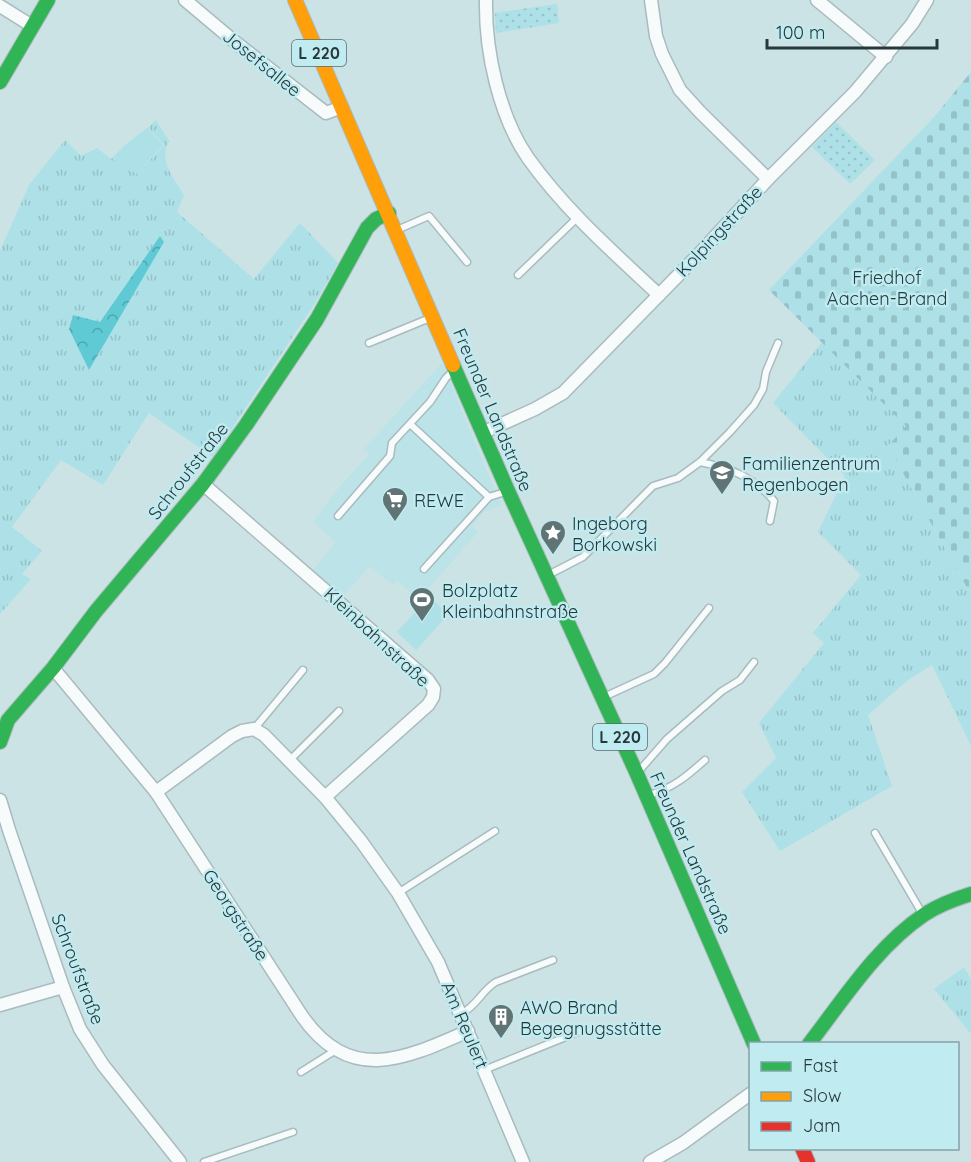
<svg xmlns="http://www.w3.org/2000/svg" width="971" height="1162" font-family="Quicksand,sans-serif">
  <style>
    .built { fill: #bce3e8 }
    .grass { fill: url(#grass-tufts); fill-rule: evenodd }
    .forest { fill: url(#forest-crowns) }
    .cemetery { fill: url(#cemetery-stones) }
    .park { fill: url(#park-dots) }
    .pitch { fill: #ade1e7 }
    .lines { fill: none; stroke-linecap: round; stroke-linejoin: round }
    .lane-casing { stroke: #a9bbbd; stroke-width: 9 }
    .street-casing { stroke: #a9bbbd; stroke-width: 15 }
    .fast-casing { stroke: #a9bbbd; stroke-width: 16 }
    .slow-casing { stroke: #a9bbbd; stroke-width: 16 }
    .jam-casing { stroke: #a9bbbd; stroke-width: 16 }
    .lane { stroke: #f7fbfb; stroke-width: 6 }
    .street { stroke: #f7fbfb; stroke-width: 12 }
    .fast { stroke: #30b455; stroke-width: 14 }
    .slow { stroke: #ff9f0a; stroke-width: 14 }
    .jam { stroke: #e5322d; stroke-width: 14 }
    .labels { text-anchor: middle; dominant-baseline: central; stroke-width: 5; stroke-linejoin: round; paint-order: stroke }
    .shield { fill: #c0ebf0; stroke: #556e71; stroke-width: 1.5 }
    .shield-label { font-size: 16px; font-weight: bold; fill: #27383b }
    .street-label { font-size: 18px; fill: #27383b; stroke: #c0ebf0 }
    .park-label { font-size: 18px; fill: #243c3f; stroke: #c0ebf0 }
    .poi-label { font-size: 18px; fill: #27383b; stroke: #c0ebf0; text-anchor: start }
  </style>
  <defs>
    <pattern id="grass-tufts" width="24" height="20" patternUnits="userSpaceOnUse" patternTransform="scale(1.5)"><rect width="24" height="20" fill="#ade1e7"/><path d="M3 7l-1-3M5 7V3M7 7l1-3M15 17l-1-3M17 17v-4M19 17l1-3" fill="none" stroke="#95c2c7"/></pattern>
    <pattern id="forest-crowns" width="20" height="18" patternUnits="userSpaceOnUse" patternTransform="scale(1.5)"><rect width="20" height="18" fill="#5fcad4"/><path d="M2 6a3 3 0 1 1 6 0M12 15a3 3 0 1 1 6 0" fill="none" stroke="#4ea5ad"/></pattern>
    <pattern id="cemetery-stones" width="16" height="16" patternUnits="userSpaceOnUse" patternTransform="scale(1.5)"><rect width="16" height="16" fill="#ade1e7"/><path d="M2 7V4a2 2 0 0 1 4 0v3zM10 15v-3a2 2 0 0 1 4 0v3z" fill="#95c2c7"/></pattern>
    <pattern id="park-dots" width="8" height="8" patternUnits="userSpaceOnUse" patternTransform="scale(1.5)"><rect width="8" height="8" fill="#ade1e7"/><path d="M2 2h.1M6 6h.1" fill="none" stroke="#95c2c7" stroke-width="1.8" stroke-linecap="round"/></pattern>
  </defs>
  <rect width="100%" height="100%" fill="#cbe3e5"/>
  <polygon class="built" points="442,363 501,505 484,512 472,526 478,532 419,599 397,581 393,585 370,566 342,597 312,571 336,542 313,522 340,486 370,454 364,449"/>
  <g class="grass">
    <path d="M156,120L169,141C158,162 174,178 184,195L177,212L254,279L300,223L338,263L315,303L213,457L149,413L103,485L61,460L12,527L42,551L22,574L31,579L0,614V251L29,185L65,140L81,156L97,148L111,159L112,158L137,174L164,145L148,128ZM160,236L164,242L89,369L74,315L100,323Z"/>
    <polygon points="823,341 907,426 888,446 971,595 971,746 932,665 908,680 868,715 892,786 780,851 742,792 776,758 759,723 824,643 813,633 861,575 818,532 845,476 773,403"/>
    <polygon points="964,967 971,979 971,1034 934,989"/>
  </g>
  <polygon class="forest" points="160,236 164,242 89,370 69,329 73,315 100,322"/>
  <polygon class="cemetery" points="971,72 971,595 888,446 906,426 769,290 935,116"/>
  <g class="park">
    <polygon points="557,4 559,23 496,33 495,13"/>
    <polygon points="836,122 875,160 850,184 812,147"/>
  </g>
  <g class="pitch">
    <polygon points="147,128 163,145 137,174 112,158 125,145"/>
    <polygon points="430,596 448,615 416,650 397,632"/>
  </g>
  <g class="lines">
    <defs>
      <g id="lane">
        <polyline points="397,230 429,216 467,262"/>
        <polyline points="518,275 577,218"/>
        <polyline points="369,343 430,318"/>
        <polyline points="410,424 489,497"/>
        <path d="M700,462C730,468 754,477 774,501L770,521"/>
        <polyline points="338,516 390,456 392,443 430,402 446,378 453,371"/>
        <polyline points="424,569 489,497 505,492"/>
        <polyline points="550,574 583,557 653,486 678,478 700,462 730,432 754,405 763,389 766,372 778,343"/>
        <polyline points="606,696 654,674 665,663 709,608"/>
        <polyline points="254,729 303,670"/>
        <polyline points="290,760 339,711"/>
        <polyline points="639,771 667,739 722,691 740,680 754,662"/>
        <path d="M650,795C674,787 686,777 705,760"/>
        <polyline points="875,833 922,913"/>
        <polyline points="398,893 495,831"/>
        <path d="M461,1014C478,1005 481,991 496,982L553,960"/>
        <polyline points="484,1070 583,1030"/>
        <polyline points="301,1072 336,1050"/>
        <polyline points="204,1162 293,1132"/>
      </g>
      <g id="street">
        <polyline points="185,0 235,42 326,113 342,107"/>
        <path d="M486,0C485,51 499,116 528,158C565,210 613,252 659,295"/>
        <polyline points="651,0 656,36 662,54 680,90 700,112 768,179"/>
        <polyline points="817,0 886,57"/>
        <polyline points="0,6 32,26"/>
        <polyline points="484,432 535,409 563,393 699,254 768,179 855,92 912,24 927,0"/>
        <polyline points="203,484 428,680 434,689 433,697 428,705 325,797"/>
        <path d="M53,668L156,792L302,1016C350,1085 405,1059 468,1031"/>
        <polyline points="156,792 232,736 242,731 254,729 264,735 325,797 361,841 398,893 438,962 523,1162"/>
        <polyline points="0,800 9,830 63,987 80,1029 103,1065 180,1162"/>
        <polyline points="0,1005 63,987"/>
        <polyline points="650,1162 683,1143 750,1094"/>
      </g>
      <g id="fast">
        <polyline points="0,82 48,0"/>
        <polyline points="453,365 508,491 637,774 754,1044"/>
        <polyline points="0,742 8,720 53,668 96,611 203,484 246,425 317,319 367,228 376,219 389,213"/>
        <path d="M809,1044C843,1000 877,946 925,914C939,905 955,899 971,894"/>
      </g>
      <polyline id="slow" points="295,0 453,365"/>
      <polyline id="jam" points="802,1148 808,1162"/>
    </defs>
    <use href="#lane" class="lane-casing"/>
    <use href="#street" class="street-casing"/>
    <use href="#fast" class="fast-casing"/>
    <use href="#slow" class="slow-casing"/>
    <use href="#jam" class="jam-casing"/>
    <use href="#lane" class="lane"/>
    <use href="#street" class="street"/>
    <use href="#fast" class="fast"/>
    <use href="#slow" class="slow"/>
    <use href="#jam" class="jam"/>
  </g>
  <defs>
    <symbol id="school-pin" viewBox="-11 -11 22 30"><path d="M0 17L-7.5 6A9.5 9.5 0 1 1 7.5 6Z" fill="#607476" stroke="#c0ebf0"/><path d="M0-5L7-2L0 1L-7-2ZM-4 1L0 2.5L4 1V4Q0 6-4 4Z" fill="#fff"/></symbol>
    <symbol id="supermarket-pin" viewBox="-11 -11 22 30"><path d="M0 17L-7.5 6A9.5 9.5 0 1 1 7.5 6Z" fill="#607476" stroke="#c0ebf0"/><path d="M-6-5.5h2.5l.6 2H6L4.5 2H-2.5L-4.4-4H-6ZM-1.5 3.2a1.3 1.3 0 1 0 .1 0ZM3 3.2a1.3 1.3 0 1 0 .1 0Z" fill="#fff"/></symbol>
    <symbol id="sight-pin" viewBox="-11 -11 22 30"><path d="M0 17L-7.5 6A9.5 9.5 0 1 1 7.5 6Z" fill="#607476" stroke="#c0ebf0"/><path d="M0-6L1.8-2.2L6-1.7L2.9 1.2L3.7 5.4L0 3.3L-3.7 5.4L-2.9 1.2L-6-1.7L-1.8-2.2Z" fill="#fff"/></symbol>
    <symbol id="stadium-pin" viewBox="-11 -11 22 30"><path d="M0 17L-7.5 6A9.5 9.5 0 1 1 7.5 6Z" fill="#607476" stroke="#c0ebf0"/><path d="M0-5a6.5 5 0 1 0 0 10a6.5 5 0 1 0 0-10ZM-3.5-1.8h7v3.6h-7Z" fill="#fff"/></symbol>
    <symbol id="building-pin" viewBox="-11 -11 22 30"><path d="M0 17L-7.5 6A9.5 9.5 0 1 1 7.5 6Z" fill="#607476" stroke="#c0ebf0"/><path d="M-4-6H4V6H1V3H-1V6H-4ZM-2.5-4.3h1.7v1.8h-1.7ZM.8-4.3h1.7v1.8H.8ZM-2.5-1h1.7V.8h-1.7ZM.8-1h1.7V.8H.8Z" fill="#fff"/></symbol>
  </defs>
  <g fill-rule="evenodd">
    <use href="#school-pin" x="707" y="458" width="30" height="40"/>
    <use href="#supermarket-pin" x="380" y="485" width="30" height="40"/>
    <use href="#sight-pin" x="538" y="518" width="30" height="40"/>
    <use href="#stadium-pin" x="407" y="585" width="30" height="40"/>
    <use href="#building-pin" x="486" y="1002" width="30" height="40"/>
  </g>
  <g class="labels">
    <g class="shield">
      <rect x="292" y="40" width="54" height="26" rx="4.5"/>
      <rect x="593" y="724" width="54" height="26" rx="4.5"/>
    </g>
    <g class="shield-label">
      <text x="319" y="53">L 220</text>
      <text x="620" y="737">L 220</text>
    </g>
    <g class="street-label">
      <text transform="translate(262 63) rotate(39)">Josefsallee</text>
      <text transform="translate(719 231) rotate(-47)">Kolpingstraße</text>
      <text transform="translate(493 410) rotate(67)">Freunder Landstraße</text>
      <text transform="translate(188 471) rotate(-52)">Schroufstraße</text>
      <text transform="translate(377 637) rotate(43)">Kleinbahnstraße</text>
      <text transform="translate(691 853) rotate(66)">Freunder Landstraße</text>
      <text transform="translate(236 915) rotate(57)">Georgstraße</text>
      <text transform="translate(78 969) rotate(69)">Schroufstraße</text>
      <text transform="translate(465 1025) rotate(67)">Am Reulert</text>
    </g>
    <g class="park-label">
      <text x="887" y="277">Friedhof<tspan x="887" dy="21">Aachen-Brand</tspan></text>
    </g>
    <g class="poi-label">
      <text x="742" y="463">Familienzentrum<tspan x="742" dy="21">Regenbogen</tspan></text>
      <text x="414" y="500">REWE</text>
      <text x="572" y="523">Ingeborg<tspan x="572" dy="21">Borkowski</tspan></text>
      <text x="442" y="590">Bolzplatz<tspan x="442" dy="21">Kleinbahnstraße</tspan></text>
      <text x="520" y="1007">AWO Brand<tspan x="520" dy="21">Begegnugsstätte</tspan></text>
    </g>
  </g>
  <rect x="749" y="1042" width="210" height="108" fill="#c0ebf0" stroke="#83a3a8" stroke-width="1.5"/>
  <rect x="761" y="1062" width="30" height="9" fill="#30b455" stroke="#83a3a8" stroke-width="1.5"/>
  <text x="803" y="1072" font-size="18" fill="#27383b">Fast</text>
  <rect x="761" y="1092" width="30" height="9" fill="#ff9f0a" stroke="#83a3a8" stroke-width="1.5"/>
  <text x="803" y="1102" font-size="18" fill="#27383b">Slow</text>
  <rect x="761" y="1122" width="30" height="9" fill="#e5322d" stroke="#83a3a8" stroke-width="1.5"/>
  <text x="803" y="1132" font-size="18" fill="#27383b">Jam</text>
  <path d="M767 39v9h170v-9" fill="none" stroke="#27383b" stroke-width="3"/>
  <text x="776" y="39" font-size="18" fill="#27383b" stroke="#c0ebf0" stroke-width="4.5" paint-order="stroke">100 m</text>
</svg>
